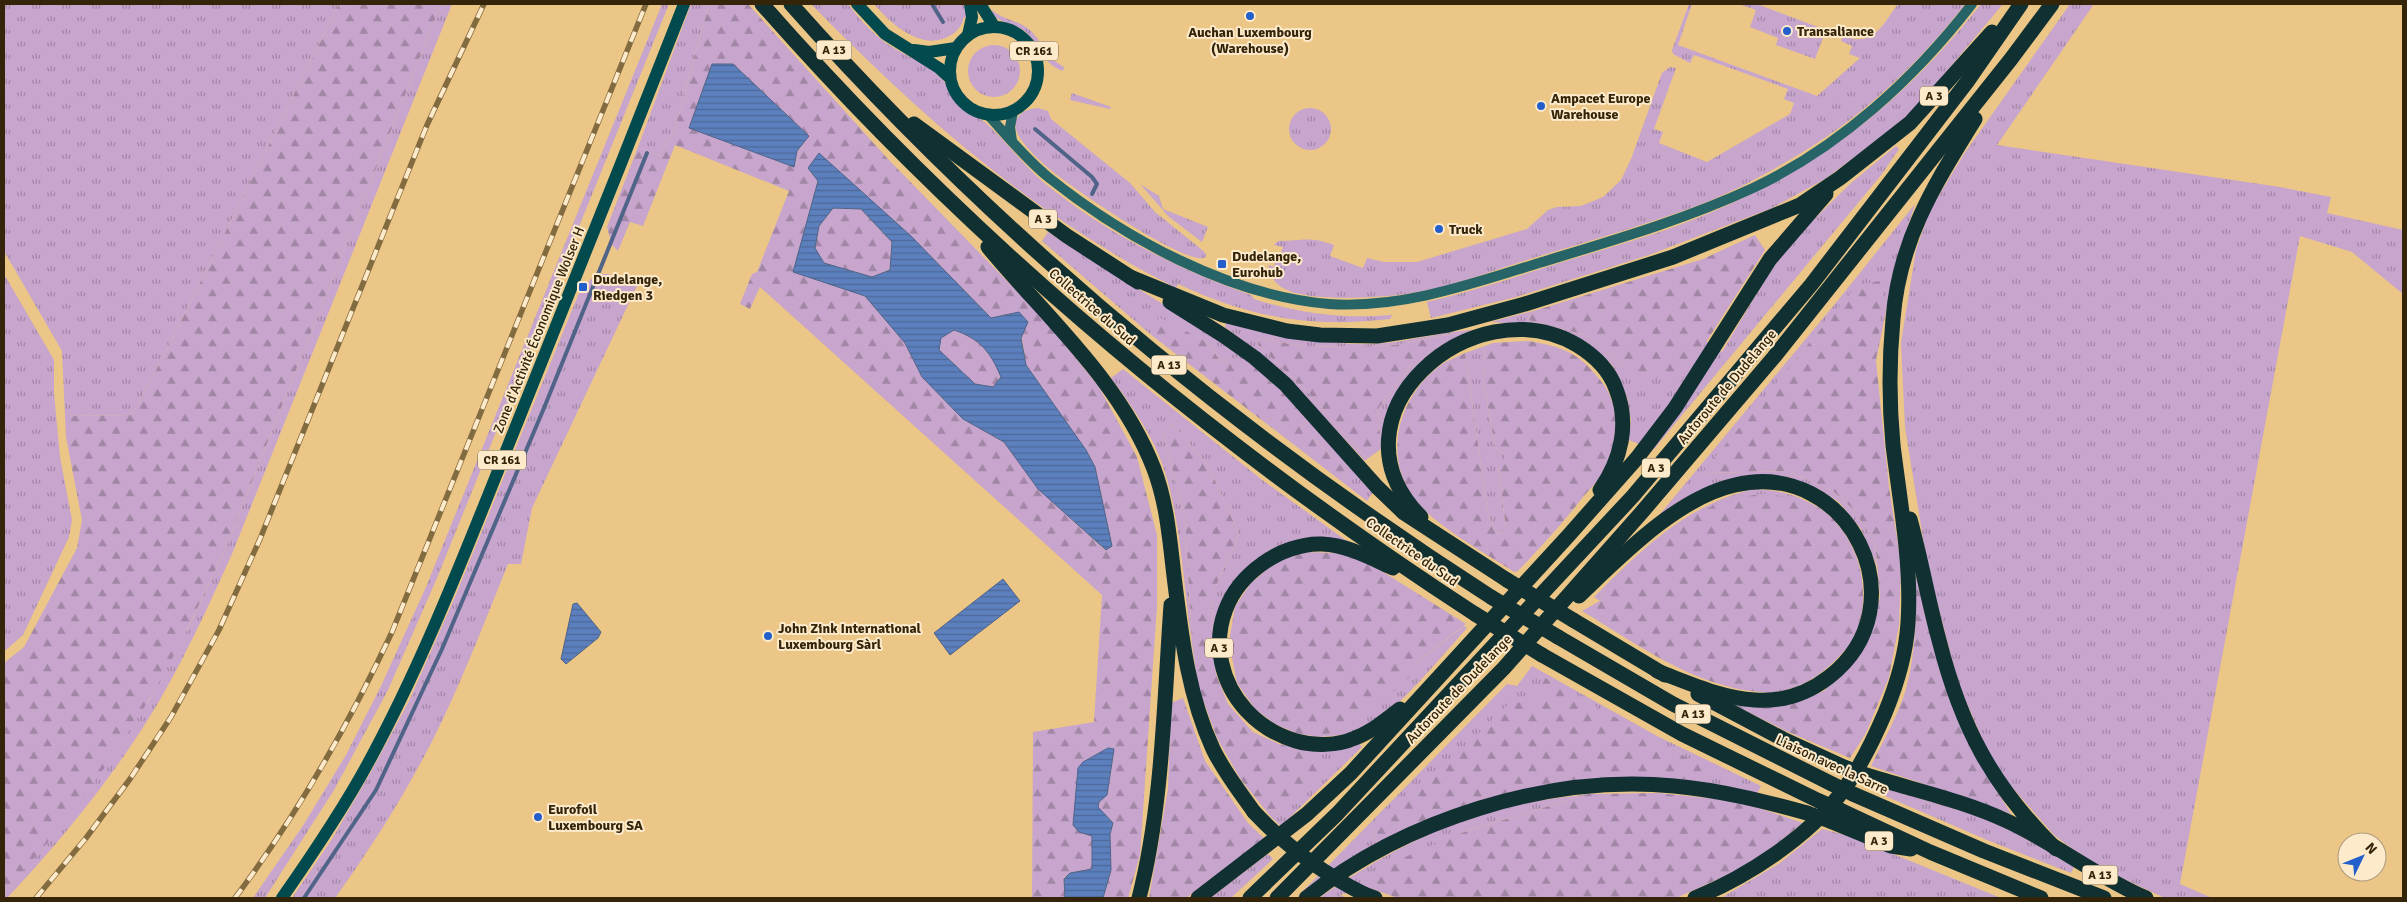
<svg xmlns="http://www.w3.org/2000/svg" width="2407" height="902" font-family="Signika,sans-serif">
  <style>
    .grass { fill: url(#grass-tufts) }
    .forest { fill: url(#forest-firs); fill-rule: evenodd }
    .water { fill: url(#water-rules); stroke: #506487; fill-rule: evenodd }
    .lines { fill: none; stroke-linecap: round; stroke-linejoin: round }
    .stream { stroke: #506487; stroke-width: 4 }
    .secondary { stroke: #276468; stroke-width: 10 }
    .primary { stroke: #024a4d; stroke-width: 12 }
    .highway { stroke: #113032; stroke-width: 15 }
    .rail-casing { stroke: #836b40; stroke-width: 5.5 }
    .rail { stroke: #fdeacb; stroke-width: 4; stroke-dasharray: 11; stroke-linecap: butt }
    .highway-bridge { stroke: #113032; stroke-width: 15 }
    .poi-dot { fill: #225fcb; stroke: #fdeacb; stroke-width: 2 }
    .labels { text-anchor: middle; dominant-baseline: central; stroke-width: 4; stroke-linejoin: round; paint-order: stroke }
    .shield { fill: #fdeacb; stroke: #706044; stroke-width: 1 }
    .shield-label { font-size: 12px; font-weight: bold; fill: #34250a }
    .poi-label { font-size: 14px; font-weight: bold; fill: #34250a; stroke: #fdeacb; text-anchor: start }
    .street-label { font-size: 14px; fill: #34250a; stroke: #fdeacb }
  </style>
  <defs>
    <pattern id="grass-tufts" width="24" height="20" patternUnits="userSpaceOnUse" patternTransform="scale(1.25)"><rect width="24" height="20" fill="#c7a5cd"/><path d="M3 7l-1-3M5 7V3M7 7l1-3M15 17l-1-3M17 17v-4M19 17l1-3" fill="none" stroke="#a286a5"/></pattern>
    <pattern id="forest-firs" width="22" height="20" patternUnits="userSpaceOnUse" patternTransform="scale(1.25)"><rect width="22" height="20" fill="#c7a5cd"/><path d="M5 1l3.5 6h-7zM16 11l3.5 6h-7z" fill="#a286a5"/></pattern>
    <pattern id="water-rules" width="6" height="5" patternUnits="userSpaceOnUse" patternTransform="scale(1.25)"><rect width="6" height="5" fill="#5c7fbd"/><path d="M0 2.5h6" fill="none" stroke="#4d6898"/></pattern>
  </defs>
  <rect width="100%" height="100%" fill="#ebc686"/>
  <g class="grass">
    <polygon points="4,4 339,4 162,359 132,415 65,416 62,351 4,251"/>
    <path d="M441,4H452L232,554C209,605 186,655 158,703C118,771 61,841 7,898H4V892L20,874L149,700L190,624L224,552Z"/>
    <polygon points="662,4 669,4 437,578 388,690 334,790 265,898 253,898 304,824 346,755 381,686 426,587"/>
    <polygon points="691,4 709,4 674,132 659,156 638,147"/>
    <path d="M811,4H848C861,21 875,37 894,48C913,60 924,62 941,78C949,85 952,98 960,106C968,114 980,117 988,125C1007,143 1023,164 1043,182C1104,232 1177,269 1251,295L1254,299L1260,301C1307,314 1344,319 1392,315L1390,319C1310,328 1251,318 1178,284L1176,288C1156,277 1135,267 1116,255C1002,188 903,98 811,4Z"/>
    <path d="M874,4H966L967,17H964C962,25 958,31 951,35C923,53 891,24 874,4Z"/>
    <path d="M1689,4H1692L1678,45L1817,96L1860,58L1849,54L1852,46L1841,41L1843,36C1874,48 1882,25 1898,4H1965C1916,67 1856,123 1786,162C1760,177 1732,192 1704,203C1648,224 1590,241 1533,258C1491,271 1449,288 1405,294C1378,298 1306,302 1283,288C1274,283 1270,275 1268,265L1274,267L1275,262L1269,260L1271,253L1280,256L1283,247L1274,245L1278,241C1303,241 1308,236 1334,245L1330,256L1363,268L1367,258L1384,262H1417L1527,229L1548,210L1557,207L1581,206L1603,197L1621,180L1631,159L1662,73L1670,67L1676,68L1654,129L1663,132L1659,143L1707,162L1790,114L1794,103L1784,99L1788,89L1694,55L1690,63L1673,54L1672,50Z"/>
    <polygon points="1739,4 1757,4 1826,30 1815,59 1776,45 1778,38 1750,27 1756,10"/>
    <path d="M1981,4H2003L1921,102L1895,127L1825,179L1772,208L1649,255L1516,297L1431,318L1427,302C1478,290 1527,273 1576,258C1622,244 1668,231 1712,212C1825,164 1905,100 1981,4Z"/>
    <polygon points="2070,4 2094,4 1997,145 2280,187 2331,197 2327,213 2403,230 2403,294 2352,252 2300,236 2180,884 2212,898 2165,898 2111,873 2079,854 2054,835 1995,768 1958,683 1927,563 1905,427 1901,343 1916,250 1930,210 1964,154"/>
    <path d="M992,10C1003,20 1018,20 1030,30C1044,43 1045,57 1064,67L1063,71C1039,62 1041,43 1023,30C1014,24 992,21 992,10Z"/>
    <circle cx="994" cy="71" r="26"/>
    <polygon points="1072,93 1111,107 1110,109 1070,100"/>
    <path d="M1038,108L1048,111L1051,119L1130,183L1155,212L1201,249L1206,254V257C1189,269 1070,186 1052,171C1041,162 1028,150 1020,138C1009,121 1020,109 1038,108Z"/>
    <circle cx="1310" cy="129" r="21"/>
    <polygon points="1896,146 1899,149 1882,174 1654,449 1628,440 1631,421 1627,397 1613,366 1588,343 1543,326 1491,322 1537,310 1528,318 1531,321 1586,335 1617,362 1678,385 1706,341 1722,352 1769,273 1793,240 1851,183"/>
    <polygon points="1140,184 1159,196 1163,209 1208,227 1202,242 1169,217"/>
    <polygon points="1915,204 1893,276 1876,361 1884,280 1703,473 1789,471 1834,492 1853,509 1875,541 1877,566 1861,529 1839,502 1820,490 1789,477 1766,476 1736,478 1662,516 1660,514 1839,299"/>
    <polygon points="1048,232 1231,347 1243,356 1221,362 1207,342 1159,318 1150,334 1042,241"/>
    <polygon points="4,274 54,360 54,393 60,457 72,520 69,537 23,635 6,650 4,650"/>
    <path d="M598,274H608L637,286L532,508L521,564H508C487,616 467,668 443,719C413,782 376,841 335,898H292L332,839L372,770L409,701L455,597L581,288H583L591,279Z"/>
    <path d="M1227,320C1280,333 1330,348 1385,343C1415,340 1443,332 1472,330C1437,351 1400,375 1386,416C1383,425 1385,437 1384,447L1381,449L1378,409L1410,367L1454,337L1450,334L1397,345L1305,347L1259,338L1258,345L1307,392L1367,459L1365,461L1281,371L1225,327Z"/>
    <polygon points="1485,346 1483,378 1495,447 1505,454 1505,459 1498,466 1506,529 1497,534 1488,514 1465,353"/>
    <path d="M1123,369L1261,479L1347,541L1312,538L1223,599L1212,643L1213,593L1239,534L1208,465L1172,424L1164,436L1185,517L1192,644C1183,584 1181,508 1158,453C1146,426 1129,402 1111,378Z"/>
    <polygon points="1309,418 1373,492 1367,501 1341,481 1348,471 1302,427"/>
    <path d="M1754,489C1781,491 1798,494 1821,510L1604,592L1600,601L1594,597C1641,550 1687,504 1754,489Z"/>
    <path d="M1464,626L1467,628C1440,658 1402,705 1370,726C1356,735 1337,735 1321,737L1367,713L1417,662Z"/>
    <polygon points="1532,666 1657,736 1761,786 1757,794 1651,780 1532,705 1372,836 1380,844 1301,893 1507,684 1517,686"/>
    <polygon points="1359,743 1362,747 1281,826 1271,817 1330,769 1288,746 1317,752"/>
    <polygon points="1887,789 1983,817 2024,837 2074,867 2071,873 1987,840 1885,796"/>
    <path d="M1588,794L1461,833L1366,887L1340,895L1347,898H1319C1377,858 1440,823 1509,806C1535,800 1562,798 1588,794Z"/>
    <polygon points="1822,829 1849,836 2001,898 1721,898 1780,863"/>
    <polygon points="1268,854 1273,859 1231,898 1210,898"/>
  </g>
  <g class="forest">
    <path d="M339,4H441L224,552C200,602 177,654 148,701C107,769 58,834 4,892V663L24,647L77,548L82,520L66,437L65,416L132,415L162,359Z"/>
    <path d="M709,4H748L887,158L1047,322L1099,387L1137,457L1157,535V606L1140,855L1128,898H1103L1111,870L1110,834L1112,824L1098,807L1099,802L1107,794L1114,750L1079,832L1092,836V869L1070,873L1064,878L1065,898H1032L1033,732L1094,722L1102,595L760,287L750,309L740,304L752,274L757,272L789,191L675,145L643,226L630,222L618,251L612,245L607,227L638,147L659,156L674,132ZM733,64L809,136L797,152L794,167ZM819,154L911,236L991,318L1018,312L1026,365L1086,450L1105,550L1039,489L1004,442L963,419L922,377L906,343L865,296L794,272L818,181Z"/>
    <polygon points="833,208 861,209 892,242 890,270 872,277 824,263 815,248 819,226"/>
    <polygon points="1755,235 1765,250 1678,386 1617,362 1586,335 1531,321 1528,318 1537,310 1703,259"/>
    <polygon points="1885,280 1876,361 1889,487 1901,564 1899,625 1889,677 1866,733 1850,758 1786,731 1732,704 1787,705 1824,691 1858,657 1870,636 1880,597 1875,541 1853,509 1834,492 1789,471 1702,473 1857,285"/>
    <polygon points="1159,317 1207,342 1221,362 1243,356 1283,390 1309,418 1302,427 1348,471 1341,481 1150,334"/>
    <path d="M954,330C980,339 990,351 1001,377L993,387L975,384L939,350L941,338Z"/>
    <polygon points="1451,334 1455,337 1410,367 1378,409 1381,449 1367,459 1307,392 1258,345 1259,338 1305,347 1397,345"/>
    <path d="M1528,341C1564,347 1578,352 1601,381C1621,406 1620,443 1605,470C1599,480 1590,489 1583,497C1563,523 1541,547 1518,571L1514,572C1484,552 1437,527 1415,500C1382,457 1398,396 1441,365C1448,360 1457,357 1465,353L1488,514L1497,534L1506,529L1498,465L1505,459V454L1495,447L1483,378L1485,346L1493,343Z"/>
    <polygon points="1172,424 1208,465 1239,534 1213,593 1212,643 1216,674 1228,704 1253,732 1279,744 1288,746 1331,769 1271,817 1241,780 1217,738 1198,686 1192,644 1185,517 1164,436"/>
    <path d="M1767,494C1785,497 1805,498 1821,509C1860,537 1875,596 1853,639C1847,649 1837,659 1828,667C1810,683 1784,695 1759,692C1693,686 1637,644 1582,611L1600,601L1604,592C1651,545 1695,497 1767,494Z"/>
    <polygon points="1305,552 1337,553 1364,560 1466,624 1417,662 1419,669 1367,714 1321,737 1298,734 1275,724 1255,709 1237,683 1229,642 1235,607 1250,584 1277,561"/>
    <path d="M1916,578H1919L1990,779L2011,814L1871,766C1883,741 1898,716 1906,689C1916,653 1916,615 1916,578Z"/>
    <polygon points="1545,678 1709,770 1707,779 1604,781 1380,844 1372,836 1512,701 1532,705"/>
    <polygon points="1183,698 1205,761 1248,823 1265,839 1186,898 1149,898 1168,789 1171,703"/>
    <polygon points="1658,793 1727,800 1750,805 1803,823 1752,864 1676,898 1398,898 1366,887 1375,870 1461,833 1588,794"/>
  </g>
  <g class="water">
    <polygon points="712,64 733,64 809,136 797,151 794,167 689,128"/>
    <path d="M819,153L911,236L991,318L1019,312L1028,322L1021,338L1026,365L1086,450L1095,467L1112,546L1106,550L1038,489L1004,442L963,419L922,377L905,343L865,296L793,272L818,181L808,168ZM833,208L861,209L892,242L890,270L872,277L824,263L815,248L819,226ZM954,330C980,339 990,351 1001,377L993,387L975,384L939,350L941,338Z"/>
    <polygon points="1003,579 1020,601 950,655 934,633"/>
    <polygon points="577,603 601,632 598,638 566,664 561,659 573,604"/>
    <polygon points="1108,748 1114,749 1107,795 1099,802 1098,807 1113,823 1110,834 1111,870 1103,898 1065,898 1064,879 1070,873 1092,869 1092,836 1079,832 1073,825 1078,768 1083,762"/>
  </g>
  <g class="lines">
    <g class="stream">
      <polyline points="932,4 943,22"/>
      <polyline points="1035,129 1092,177 1097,184 1092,194"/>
      <polyline points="304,898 376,790 442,649 544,408 647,153"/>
    </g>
    <g class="secondary">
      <path d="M989,116C1008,137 1026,159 1048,177C1124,238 1230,296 1329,304C1401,309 1471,284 1539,263C1611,241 1684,220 1753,188C1840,147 1914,79 1972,4"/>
      <polyline points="1012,141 1010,127 1013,112"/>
    </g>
    <g class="primary">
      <polyline points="857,4 885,34 939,68 950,78"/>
      <polyline points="980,4 994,26"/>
      <circle cx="994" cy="71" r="44"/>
      <polyline points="968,35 972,17 970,4"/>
      <polyline points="914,50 929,52 956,48"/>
      <path d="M282,898C312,855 342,811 367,765C427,655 471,537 518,421C574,283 629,143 684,4"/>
    </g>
    <g class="highway">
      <path d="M762,4C969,240 1212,443 1475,614"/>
      <path d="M791,4C995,234 1233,431 1491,597"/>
      <polyline points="914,124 1067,236 1138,282"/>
      <path d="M988,247C1047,318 1120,381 1154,469C1168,506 1170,545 1175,584C1182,641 1189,697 1213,749C1224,772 1240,792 1254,812"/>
      <polyline points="1130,277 1223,315 1287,331 1320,335 1377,336 1448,325 1525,304 1673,257 1800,205 1840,178 1910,123 1992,32"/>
      <polyline points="1170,302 1224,336 1255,358 1285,384 1377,487 1404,513 1507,580"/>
      <path d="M1421,517C1321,416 1473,284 1577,345C1595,356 1609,369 1616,389C1630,424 1621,460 1600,490"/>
      <path d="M1910,519C1921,559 1928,600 1939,640C1961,727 1992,786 2056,849"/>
      <path d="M1393,568C1371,558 1347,545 1322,544C1302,543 1278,552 1262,564C1190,615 1215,717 1296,741C1314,746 1337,746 1355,738C1371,732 1386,720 1400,709"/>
      <path d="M1579,596C1621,556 1677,498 1735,485C1849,458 1922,605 1829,677C1807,694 1783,702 1755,700C1721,698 1689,683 1657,671"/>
      <polyline points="1573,620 1665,675"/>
      <polyline points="1558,637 1673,704 1832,784"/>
      <polyline points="1542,655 1682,734 1819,801"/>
      <polyline points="1698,694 1783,739 1844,767"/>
      <path d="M1866,775C1913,790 1962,800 2007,821C2055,843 2097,877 2146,898"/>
      <polyline points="1853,794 1984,851 2104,898"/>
      <polyline points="1840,810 1930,852 2041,898"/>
      <polyline points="1830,821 1891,846 1911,849"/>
      <polyline points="1364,894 1375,898"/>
      <path d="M1139,898C1163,805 1164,701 1171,605"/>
      <polyline points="1198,898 1307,814 1351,773 1569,535 1637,458 1675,408 1770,259 1826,194"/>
      <polyline points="1250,898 1337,814 1633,496 1811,285 1967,82 2021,4"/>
      <polyline points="1277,898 1504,668 1642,512 1774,357 2011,59 2052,4"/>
      <path d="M1306,898C1404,820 1548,774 1674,786C1719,790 1763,801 1807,813"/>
      <path d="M1695,898C1747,877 1808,837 1842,792C1860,768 1873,741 1885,713C1897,684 1906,654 1908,623C1912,564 1900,503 1893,445C1889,403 1889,361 1893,319C1899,240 1935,184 1975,119"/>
    </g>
    <defs>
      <g id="rail">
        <polyline points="36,898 86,838 130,779 171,717 219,630 260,539 427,125 484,4"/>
        <path d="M235,898C297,815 348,726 392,632L646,4"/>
      </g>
    </defs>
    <use href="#rail" class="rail-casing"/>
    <use href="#rail" class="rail"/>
    <g class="highway-bridge">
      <polyline points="1507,580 1573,620"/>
      <polyline points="1491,597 1558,637"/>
      <polyline points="1475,614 1542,655"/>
      <polyline points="1844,767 1866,775"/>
      <polyline points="1832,784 1853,794"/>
      <polyline points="1819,801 1840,810"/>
      <path d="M1254,812C1287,847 1322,873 1364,894"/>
      <polyline points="1807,813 1830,821"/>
    </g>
  </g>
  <g class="poi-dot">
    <circle cx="1250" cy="16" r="5"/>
    <circle cx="1787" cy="31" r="5"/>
    <circle cx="1541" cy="106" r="5"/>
    <circle cx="1439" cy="229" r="5"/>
    <rect x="1217" y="259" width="10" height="10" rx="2.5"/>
    <rect x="578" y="282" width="10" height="10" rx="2.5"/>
    <circle cx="768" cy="636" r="5"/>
    <circle cx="538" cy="817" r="5"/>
  </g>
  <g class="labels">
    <g class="shield">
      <rect x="816.5" y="40.5" width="35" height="19" rx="4"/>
      <rect x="1010" y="41.5" width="48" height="19" rx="4"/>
      <rect x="1920" y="86.5" width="28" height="19" rx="4"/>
      <rect x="1029" y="209.5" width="28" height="19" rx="4"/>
      <rect x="1151.5" y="355.5" width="35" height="19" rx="4"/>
      <rect x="478" y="450.5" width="48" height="19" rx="4"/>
      <rect x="1642" y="458.5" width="28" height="19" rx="4"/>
      <rect x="1205" y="638.5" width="28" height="19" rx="4"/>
      <rect x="1675.5" y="704.5" width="35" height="19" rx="4"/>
      <rect x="1865" y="831.5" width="28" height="19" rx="4"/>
      <rect x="2082.5" y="865.5" width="35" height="19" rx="4"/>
    </g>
    <g class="shield-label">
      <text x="834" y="50">A 13</text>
      <text x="1034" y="51">CR 161</text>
      <text x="1934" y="96">A 3</text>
      <text x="1043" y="219">A 3</text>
      <text x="1169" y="365">A 13</text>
      <text x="502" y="460">CR 161</text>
      <text x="1656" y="468">A 3</text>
      <text x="1219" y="648">A 3</text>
      <text x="1693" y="714">A 13</text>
      <text x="1879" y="841">A 3</text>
      <text x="2100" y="875">A 13</text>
    </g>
    <g class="poi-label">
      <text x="1797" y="31">Transaliance</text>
      <text x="1250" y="32" text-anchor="middle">Auchan Luxembourg<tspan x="1250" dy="16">(Warehouse)</tspan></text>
      <text x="1551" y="98">Ampacet Europe<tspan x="1551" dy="16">Warehouse</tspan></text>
      <text x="1449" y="229">Truck</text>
      <text x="1232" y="256">Dudelange,<tspan x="1232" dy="16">Eurohub</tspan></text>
      <text x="593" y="279">Dudelange,<tspan x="593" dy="16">Riedgen 3</tspan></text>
      <text x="778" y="628">John Zink International<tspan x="778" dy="16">Luxembourg Sàrl</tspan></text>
      <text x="548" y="809">Eurofoil<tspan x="548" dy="16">Luxembourg SA</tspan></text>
    </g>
    <g class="street-label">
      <text transform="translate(1092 307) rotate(41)">Collectrice du Sud</text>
      <text transform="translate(539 330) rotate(-68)">Zone d'Activité Économique Wolser H</text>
      <text transform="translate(1727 387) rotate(-50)">Autoroute de Dudelange</text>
      <text transform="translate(1412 552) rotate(35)">Collectrice du Sud</text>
      <text transform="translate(1459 689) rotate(-46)">Autoroute de Dudelange</text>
      <text transform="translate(1832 765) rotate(25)">Liaison avec la Sarre</text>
    </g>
  </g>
  <rect width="2407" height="902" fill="none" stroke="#34250a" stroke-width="10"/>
  <g transform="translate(2362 857) rotate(47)"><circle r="24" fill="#fdeacb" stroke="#ad9b7e"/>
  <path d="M0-4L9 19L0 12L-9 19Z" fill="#225fcb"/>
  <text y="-8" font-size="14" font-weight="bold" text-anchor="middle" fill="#34250a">N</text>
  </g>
</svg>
